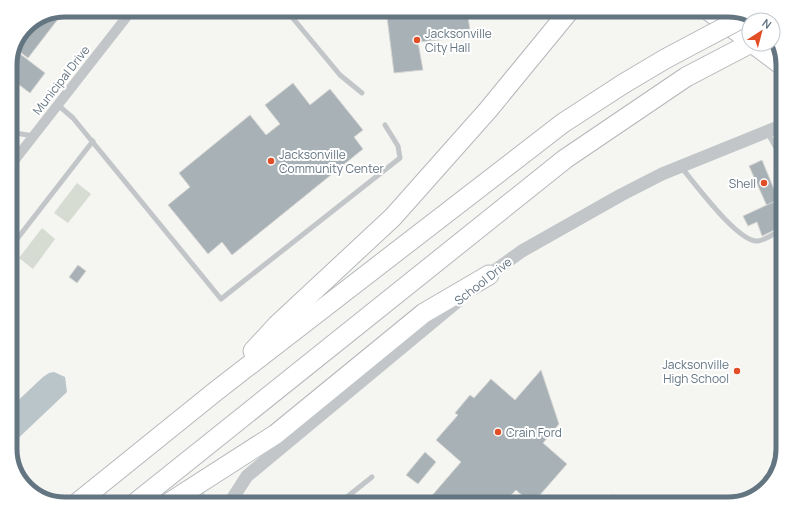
<svg xmlns="http://www.w3.org/2000/svg" width="793" height="514" font-family="Manrope,sans-serif">
  <style>
    .green { fill: #d6dcd2 }
    .water { fill: #bac5c9 }
    .building { fill: #a8b1b6; stroke: #d6d6d4 }
    .lines { fill: none; stroke-linecap: round; stroke-linejoin: round }
    .primary-casing { stroke: #b5b9bd; stroke-width: 18 }
    .motorway-casing { stroke: #b5b8bb; stroke-width: 21 }
    .service { stroke: #c2c6c9; stroke-width: 5 }
    .minor { stroke: #c2c6c9; stroke-width: 10 }
    .tertiary { stroke: #c2c6c9; stroke-width: 13 }
    .primary { stroke: #fff; stroke-width: 16 }
    .motorway { stroke: #fff; stroke-width: 19 }
    .motorway-bridge-casing { stroke: #b5b8bb; stroke-width: 21; stroke-linecap: butt }
    .motorway-bridge { stroke: #fff; stroke-width: 19 }
    .poi-dot { fill: #e24e25; stroke: #fff; stroke-width: 1.5 }
    .labels { text-anchor: middle; dominant-baseline: central; stroke-width: 4; stroke-linejoin: round; paint-order: stroke }
    .poi-label { font-size: 12px; fill: #647582; stroke: #fff; text-anchor: start }
    .street-label { font-size: 12px; fill: #647582; stroke: #fff }
    .rim { fill: none; stroke: #647582; stroke-width: 5 }
  </style>
  <rect width="100%" height="100%" fill="#f5f5f1"/>
  <g class="green">
    <polygon points="77,183 91,194 68,223 54,213"/>
    <polygon points="42,228 55,239 33,269 19,258"/>
    <polygon points="197,484 212,504 167,504"/>
  </g>
  <polygon class="water" points="54,372 65,377 67,392 10,446 10,408 43,377 49,373"/>
  <g class="building">
    <polygon points="65,10 28,58 16,49 26,26"/>
    <polygon points="400,10 415,10 415,13 429,12 427,10 467,10 471,37 418,42 423,70 394,73 387,17 401,15"/>
    <polygon points="15,50 45,73 30,93 10,78 10,62"/>
    <polygon points="293,83 310,105 330,89 363,130 354,137 363,149 232,255 222,242 208,254 168,205 190,187 179,173 250,115 266,135 280,124 265,105"/>
    <polygon points="762,160 778,199 767,206 749,166"/>
    <polygon points="782,198 783,226 762,236 757,222 748,226 743,216"/>
    <polygon points="78,265 86,271 77,283 69,277"/>
    <polygon points="541,370 559,424 543,443 567,464 532,504 516,490 503,504 434,504 429,499 461,462 436,440 458,415 455,413 470,395 474,398 491,379 515,400"/>
    <polygon points="783,437 783,449 780,461 773,455 783,442 781,440"/>
    <polygon points="425,452 436,462 418,484 406,475"/>
  </g>
  <g class="lines">
    <defs>
      <g id="primary">
        <polyline points="705,10 749,42"/>
        <polyline points="751,44 783,68"/>
      </g>
      <g id="motorway">
        <polyline points="253,351 277,325 393,217 488,110 570,10"/>
        <polyline points="76,504 216,391 563,123 623,84 665,59"/>
        <polyline points="134,504 565,159 686,77 749,44"/>
        <polyline points="167,504 276,434 424,313 489,275"/>
      </g>
    </defs>
    <use href="#primary" class="primary-casing"/>
    <use href="#motorway" class="motorway-casing"/>
    <g class="service">
      <polyline points="286,10 340,75 362,93"/>
      <polyline points="58,105 73,118 221,299 400,158 398,146 385,125"/>
      <polyline points="10,132 33,136"/>
      <polyline points="767,132 783,160"/>
      <path d="M681,167C694,182 738,243 758,241C766,240 776,232 783,229"/>
      <polyline points="10,248 93,141"/>
      <polyline points="338,504 372,477"/>
      <polyline points="607,504 613,497 636,504"/>
    </g>
    <polyline class="minor" points="10,166 132,10"/>
    <g class="tertiary">
      <polyline points="483,279 522,251 621,195 662,174 783,125"/>
      <polyline points="229,504 247,476 458,301"/>
    </g>
    <use href="#primary" class="primary"/>
    <use href="#motorway" class="motorway"/>
    <defs>
      <polyline id="motorway-bridge" points="665,59 746,16"/>
    </defs>
    <use href="#motorway-bridge" class="motorway-bridge-casing"/>
    <use href="#motorway-bridge" class="motorway-bridge"/>
  </g>
  <g class="poi-dot">
    <circle cx="417" cy="40" r="4"/>
    <circle cx="271" cy="161" r="4"/>
    <circle cx="764" cy="183" r="4"/>
    <circle cx="737" cy="371" r="4"/>
    <circle cx="498" cy="432" r="4"/>
  </g>
  <g class="labels">
    <g class="poi-label">
      <text x="425" y="33">Jacksonville<tspan x="425" dy="14">City Hall</tspan></text>
      <text x="279" y="154">Jacksonville<tspan x="279" dy="14">Community Center</tspan></text>
      <text x="756" y="183" text-anchor="end">Shell</text>
      <text x="729" y="364" text-anchor="end">Jacksonville<tspan x="729" dy="14">High School</tspan></text>
      <text x="506" y="432">Crain Ford</text>
    </g>
    <g class="street-label">
      <text transform="translate(61 80) rotate(-52)">Municipal Drive</text>
      <text transform="translate(483 281) rotate(-38)">School Drive</text>
    </g>
  </g>
  <path d="M0 0H793V514H0ZM65 17H728A48 48 0 0 1 776 65V449A48 48 0 0 1 728 497H65A48 48 0 0 1 17 449V65A48 48 0 0 1 65 17Z" fill="#fff" fill-rule="evenodd"/>
  <path class="rim" d="M65 17H728A48 48 0 0 1 776 65V449A48 48 0 0 1 728 497H65A48 48 0 0 1 17 449V65A48 48 0 0 1 65 17Z"/>
  <g transform="translate(761 32) rotate(36)"><circle r="19" fill="#ffffff" stroke="#c1c8cd"/>
  <path d="M0-3L7 15L0 10L-7 15Z" fill="#e24e25"/>
  <text y="-6" font-size="11" font-weight="bold" text-anchor="middle" fill="#647582">N</text>
  </g>
</svg>
